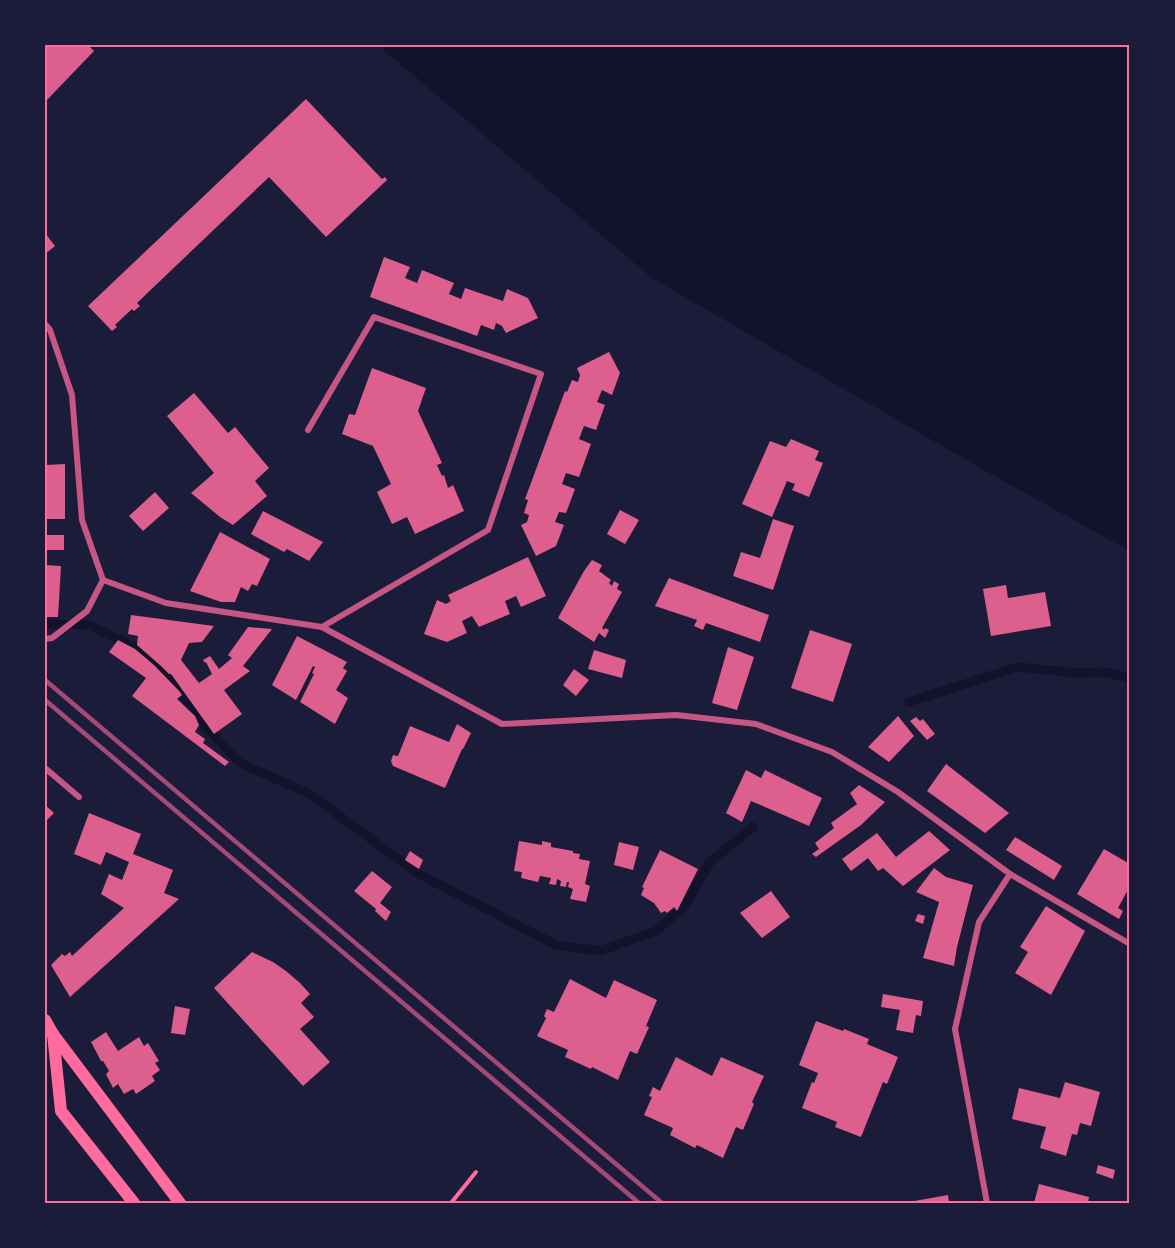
<svg xmlns="http://www.w3.org/2000/svg" width="1175" height="1248" font-family="Bitter,serif">
  <style>
    .water { fill: #12122b }
    .lines { fill: none; stroke-linecap: round; stroke-linejoin: round }
    .stream { stroke: #12122b; stroke-width: 9 }
    .building { fill: #dd5f8e }
    .path { stroke: #ff6b9d; stroke-width: 4 }
    .minor { stroke: #c65784; stroke-width: 6 }
    .secondary { stroke: #ff6b9d; stroke-width: 12 }
    .rail { stroke: #a44b75; stroke-width: 4.5 }
    .neatline { fill: none; stroke: #ff6b9d; stroke-width: 2 }
  </style>
  <rect width="100%" height="100%" fill="#1b1b3a"/>
  <polygon class="water" points="378,45 1130,45 1130,551 984,470 652,278"/>
  <g class="lines">
    <g class="stream">
      <polyline points="45,624 89,625 137,648 172,679 204,725 240,763 310,794 417,873 556,945 600,951 656,931 684,907 710,862 753,827"/>
      <polyline points="909,702 1017,667 1077,673 1103,672 1130,678"/>
    </g>
  </g>
  <g class="building">
    <polygon points="45,45 88,45 94,51 45,102"/>
    <polygon points="306,99 382,179 385,177 387,180 326,237 269,177 137,303 140,306 134,311 132,309 115,325 117,327 112,331 88,306"/>
    <polygon points="45,233 55,246 45,254"/>
    <polygon points="384,257 410,267 405,278 417,283 422,270 454,283 449,294 461,299 465,288 503,301 507,289 528,298 538,318 506,333 502,326 496,323 494,330 481,325 477,336 370,297"/>
    <polygon points="609,352 620,373 612,395 602,390 597,402 605,405 596,430 584,426 579,439 591,444 579,477 566,473 562,484 575,489 566,513 559,512 555,522 564,525 556,546 536,556 521,525 527,522 529,515 524,513 528,500 525,499 565,391 567,392 572,380 578,382 580,375 577,368"/>
    <polygon points="372,368 426,388 418,411 442,463 437,465 442,476 444,475 448,488 453,485 464,511 415,534 407,517 392,524 377,492 391,484 373,446 342,434 349,414 355,415"/>
    <polygon points="194,393 228,433 235,427 269,468 255,481 267,496 233,525 220,517 191,493 214,473 167,416"/>
    <polygon points="791,439 819,451 815,460 823,463 809,497 792,490 795,484 787,481 772,517 742,504 770,441 786,447"/>
    <polygon points="65,464 65,519 45,519 45,465"/>
    <polygon points="155,492 169,508 143,531 129,516"/>
    <polygon points="620,510 639,520 625,544 607,534"/>
    <polygon points="263,511 323,542 309,561 287,549 284,552 251,534"/>
    <polygon points="773,519 794,526 773,590 733,576 741,552 760,558"/>
    <polygon points="220,532 270,559 257,586 252,584 248,591 241,587 235,602 221,602 190,591"/>
    <rect x="45" y="535" width="19" height="15"/>
    <polygon points="528,557 546,596 521,607 516,596 505,601 510,614 479,627 472,616 462,621 467,633 447,642 424,634 437,600 446,604 451,601 448,595"/>
    <polygon points="592,560 602,565 599,571 611,580 609,583 612,586 614,581 619,584 617,589 622,592 602,628 604,630 605,628 609,630 605,638 599,633 594,642 558,618 584,571"/>
    <polygon points="45,565 61,566 58,617 45,617"/>
    <polygon points="669,578 769,615 760,642 706,623 703,630 694,626 697,620 655,606"/>
    <polygon points="1006,585 1008,598 1045,592 1051,626 991,636 983,589"/>
    <polygon points="131,615 214,626 202,642 189,643 181,660 199,683 212,674 206,662 205,663 203,660 210,656 219,669 232,658 228,655 248,627 272,629 243,666 250,671 224,690 242,714 214,734 171,674 169,674 161,666 137,645 138,636 128,634"/>
    <polygon points="810,630 852,644 833,702 791,688"/>
    <polygon points="297,636 347,662 343,668 347,671 336,690 348,698 335,724 300,702 314,674 312,673 315,667 313,666 296,700 272,685"/>
    <polygon points="118,640 135,649 154,665 180,692 182,695 177,699 195,716 199,725 195,732 205,739 203,743 229,762 225,766 132,696 146,678 109,652"/>
    <polygon points="728,647 754,657 737,710 712,703"/>
    <polygon points="594,650 626,660 622,678 588,669"/>
    <polygon points="574,669 589,680 576,696 563,685"/>
    <polygon points="898,716 914,736 889,762 868,747"/>
    <polygon points="916,717 920,721 923,719 935,734 927,740 910,721"/>
    <polygon points="457,724 471,733 463,749 462,749 445,788 393,766 391,761 393,755 398,756 410,726 449,742"/>
    <polygon points="946,764 1009,813 985,833 927,791"/>
    <polygon points="746,770 761,778 765,770 822,798 809,826 751,801 742,822 726,813"/>
    <polygon points="859,785 885,802 861,825 816,857 812,854 819,849 815,843 834,828 831,823 857,804 850,793"/>
    <polygon points="45,805 54,813 45,822"/>
    <polygon points="89,813 141,834 133,854 173,870 164,893 179,899 70,997 51,965 62,954 65,956 70,952 72,956 124,908 101,894 109,874 122,880 129,862 106,852 101,865 74,854"/>
    <polygon points="929,831 950,850 903,886 883,868 878,871 868,858 851,871 842,859 877,833 896,857"/>
    <polygon points="1015,837 1062,866 1054,880 1006,850"/>
    <polygon points="519,841 542,845 542,841 551,843 551,847 573,851 573,853 580,854 579,859 590,861 585,884 590,886 586,902 570,899 573,889 568,887 569,882 567,882 566,887 560,886 561,881 557,879 556,885 549,884 551,878 540,876 538,882 521,878 522,872 514,871"/>
    <polygon points="619,842 639,847 633,870 614,865"/>
    <polygon points="1104,849 1130,864 1130,886 1118,908 1123,911 1119,919 1077,894"/>
    <polygon points="660,850 698,869 677,911 674,907 667,913 665,911 661,913 654,903 641,895 644,888 642,887"/>
    <polygon points="410,851 423,860 419,869 405,860"/>
    <polygon points="934,868 946,877 973,885 957,947 954,966 923,958 939,902 916,892"/>
    <polygon points="372,871 392,887 380,903 391,912 386,921 375,911 376,909 354,891"/>
    <polygon points="771,891 790,917 762,938 740,913"/>
    <polygon points="1046,906 1085,931 1051,995 1015,973 1028,952 1020,947"/>
    <polygon points="918,914 925,916 923,924 915,921"/>
    <polygon points="252,952 273,962 286,971 300,983 310,994 301,1003 314,1017 300,1029 330,1062 303,1086 214,988"/>
    <polygon points="570,979 606,998 614,980 657,1000 646,1026 649,1027 637,1054 630,1051 618,1080 592,1067 591,1069 565,1057 568,1050 537,1036 546,1018 544,1016 547,1009 554,1012"/>
    <polygon points="883,994 923,1001 921,1016 916,1015 913,1033 896,1030 900,1010 881,1007"/>
    <polygon points="175,1006 190,1009 185,1035 171,1033"/>
    <polygon points="816,1021 843,1031 844,1029 869,1039 867,1044 898,1057 887,1084 883,1082 861,1137 835,1127 837,1122 802,1108 812,1082 814,1083 818,1073 799,1065"/>
    <polygon points="106,1032 118,1051 139,1037 144,1046 148,1043 159,1061 155,1063 160,1070 152,1076 155,1081 136,1094 133,1089 124,1094 118,1084 113,1088 106,1074 109,1071 103,1061 101,1061 91,1042"/>
    <polygon points="676,1057 712,1076 721,1057 764,1076 752,1102 754,1104 743,1130 736,1127 723,1158 697,1145 695,1148 670,1135 673,1128 644,1115 652,1097 649,1096 653,1087 660,1091"/>
    <polygon points="1065,1082 1100,1092 1091,1126 1080,1123 1077,1135 1072,1134 1066,1156 1040,1148 1046,1127 1012,1119 1019,1088 1060,1098"/>
    <polygon points="1098,1165 1115,1170 1113,1179 1096,1173"/>
    <polygon points="1039,1184 1089,1197 1088,1203 1034,1203"/>
    <polygon points="948,1195 949,1203 909,1203 909,1202"/>
  </g>
  <g class="lines">
    <polyline class="path" points="451,1203 476,1172"/>
    <g class="minor">
      <polyline points="45,324 50,330 72,395 82,520 103,580"/>
      <polyline points="308,430 374,317 541,374 488,530 322,627"/>
      <polyline points="103,580 166,603 322,627 502,724 676,715 756,724 832,752 898,792 1010,874 1130,944"/>
      <polyline points="45,639 52,638 87,611 103,580"/>
      <polyline points="45,768 79,797"/>
      <polyline points="987,1203 955,1029 979,922 1010,874"/>
    </g>
    <g class="secondary">
      <polyline points="45,1020 53,1034 61,1111 134,1203"/>
      <polyline points="53,1034 180,1203"/>
    </g>
    <g class="rail">
      <polyline points="45,680 662,1203"/>
      <polyline points="45,700 639,1203"/>
    </g>
  </g>
  <rect width="1175" height="1248" fill="none" stroke="#1b1b3a" stroke-width="93"/>
  <rect x="46" y="46" width="1082" height="1156" class="neatline"/>
</svg>
